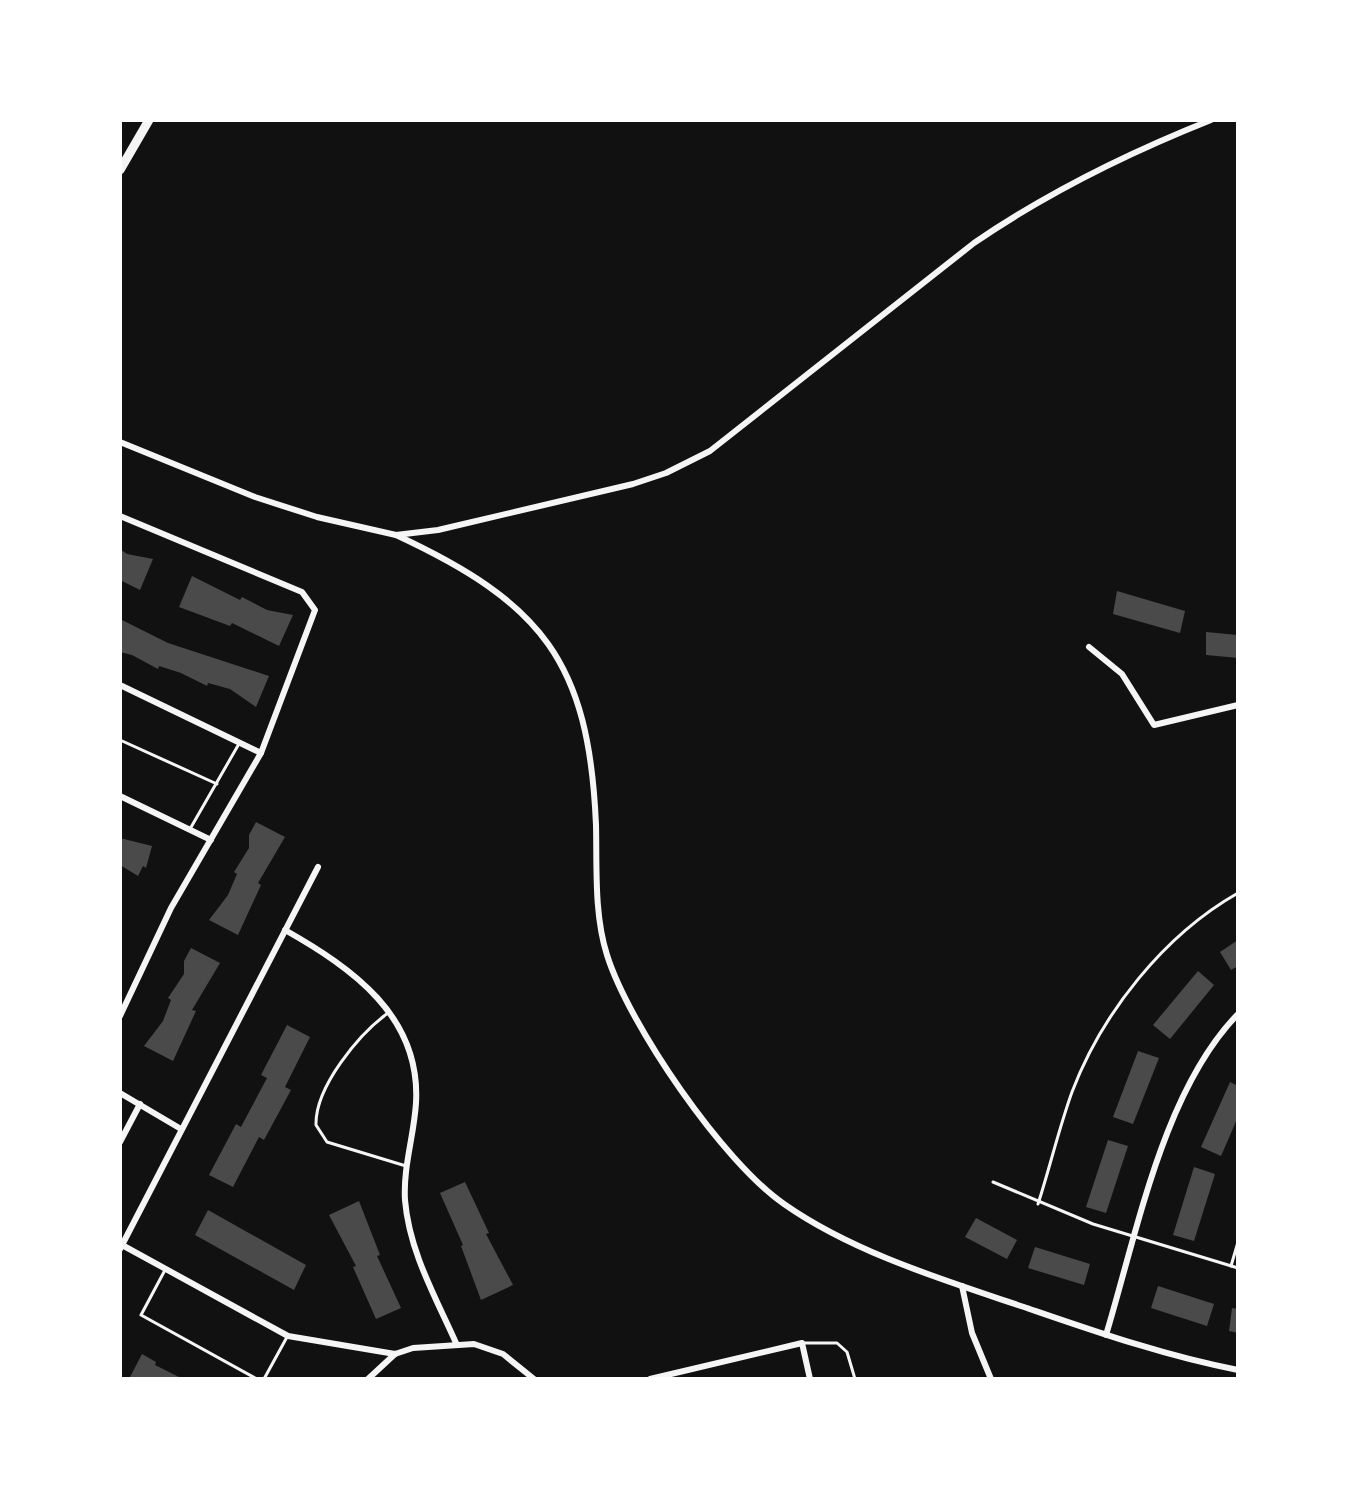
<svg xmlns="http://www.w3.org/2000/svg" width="1358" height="1499" font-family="'Noto Sans',sans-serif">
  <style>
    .building { fill: #4a4a4a }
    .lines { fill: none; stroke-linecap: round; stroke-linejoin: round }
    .service { stroke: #f5f5f5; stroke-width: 3 }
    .minor { stroke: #f5f5f5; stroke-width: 6 }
    .secondary { stroke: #f5f5f5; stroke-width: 9 }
  </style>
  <rect width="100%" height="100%" fill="#111"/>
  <g class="building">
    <polygon points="120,549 127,554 153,559 140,590 120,580"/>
    <polygon points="192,576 240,600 242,597 267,610 293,615 279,646 232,623 230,626 179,607"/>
    <polygon points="1117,591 1185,611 1180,633 1113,614"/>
    <polygon points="120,619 168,643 269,676 256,707 230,689 208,683 207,686 181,673 159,666 158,669 132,655 120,652"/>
    <polygon points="1206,632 1238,635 1238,658 1206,655"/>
    <polygon points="256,822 285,837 258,883 261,885 238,935 209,920 228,895 237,874 234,872 249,848 249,835"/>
    <polygon points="120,838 152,846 146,868 143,866 138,876 120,865"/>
    <polygon points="1238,940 1238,966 1231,970 1220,952"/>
    <polygon points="191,948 220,963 192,1010 196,1011 173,1061 144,1046 163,1021 171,1000 168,998 184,974 184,961"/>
    <polygon points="1198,971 1214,985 1170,1039 1153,1025"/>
    <polygon points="287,1025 310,1037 285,1087 291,1090 264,1140 259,1137 233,1187 209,1175 236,1124 241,1127 267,1078 261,1075"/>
    <polygon points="1138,1051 1159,1058 1133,1124 1113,1117"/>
    <polygon points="1230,1082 1238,1086 1238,1117 1221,1156 1201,1147"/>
    <polygon points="1108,1140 1128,1146 1106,1213 1086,1207"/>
    <polygon points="1194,1167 1215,1174 1194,1241 1173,1235"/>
    <polygon points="465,1182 489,1233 486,1234 513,1285 481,1300 461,1246 463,1245 440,1193"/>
    <polygon points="359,1201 380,1255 377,1256 401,1308 376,1319 353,1267 356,1266 329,1215"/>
    <polygon points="208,1210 306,1265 294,1290 195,1235"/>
    <polygon points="976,1218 1017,1240 1007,1259 965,1237"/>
    <polygon points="1035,1247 1090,1264 1084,1285 1028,1268"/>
    <polygon points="1158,1286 1214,1304 1207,1326 1151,1308"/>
    <polygon points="1232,1308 1238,1309 1238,1333 1229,1331"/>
    <polygon points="142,1354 156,1362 155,1365 183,1379 129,1379"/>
  </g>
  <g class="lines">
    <g class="service">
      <polyline points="120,740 217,784"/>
      <polyline points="190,829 240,742"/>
      <path d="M388,1013C359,1034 315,1087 316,1125L327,1142L406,1166"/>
      <polyline points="993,1182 1093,1224 1238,1268"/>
      <path d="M1038,1204C1050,1167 1059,1128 1072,1092C1102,1013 1164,935 1238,893"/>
      <polyline points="1231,1266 1238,1242"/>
      <polyline points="165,1270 141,1315 257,1379"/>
      <polyline points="802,1343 837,1343 847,1352 855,1379"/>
      <polyline points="264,1379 287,1337"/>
    </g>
    <g class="minor">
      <path d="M120,442L255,497L317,517L396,535L438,530L633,484L666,473L710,451L974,243C1047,193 1128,153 1211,120"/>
      <polyline points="120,516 302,592 315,610 261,753 171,908 120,1016"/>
      <path d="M396,535C542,603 589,661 596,825C597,867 594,914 607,955C629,1025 723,1162 784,1204C854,1253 944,1280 1024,1307C1094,1331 1165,1356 1238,1370"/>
      <polyline points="1089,647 1122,674 1154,725 1238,705"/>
      <polyline points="120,685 261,753"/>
      <polyline points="120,796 211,840"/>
      <path d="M285,930C352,968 421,1016 416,1103C414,1136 403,1167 405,1200C409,1251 436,1298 456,1343"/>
      <polyline points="120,1093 181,1129"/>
      <polyline points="120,1142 140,1104"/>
      <polyline points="122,1245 288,1336 395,1354 413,1348 474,1344 503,1354 534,1379"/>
      <polyline points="120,1249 318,867"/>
      <polyline points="962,1286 972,1333 991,1379"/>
      <path d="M1106,1335C1137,1233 1163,1091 1238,1014"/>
      <polyline points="368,1379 395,1354"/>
      <polyline points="650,1379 802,1343 810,1379"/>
    </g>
    <polyline class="secondary" points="120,170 149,120"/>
  </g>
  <rect width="1358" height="1499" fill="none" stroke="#ffffff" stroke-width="244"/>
</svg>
